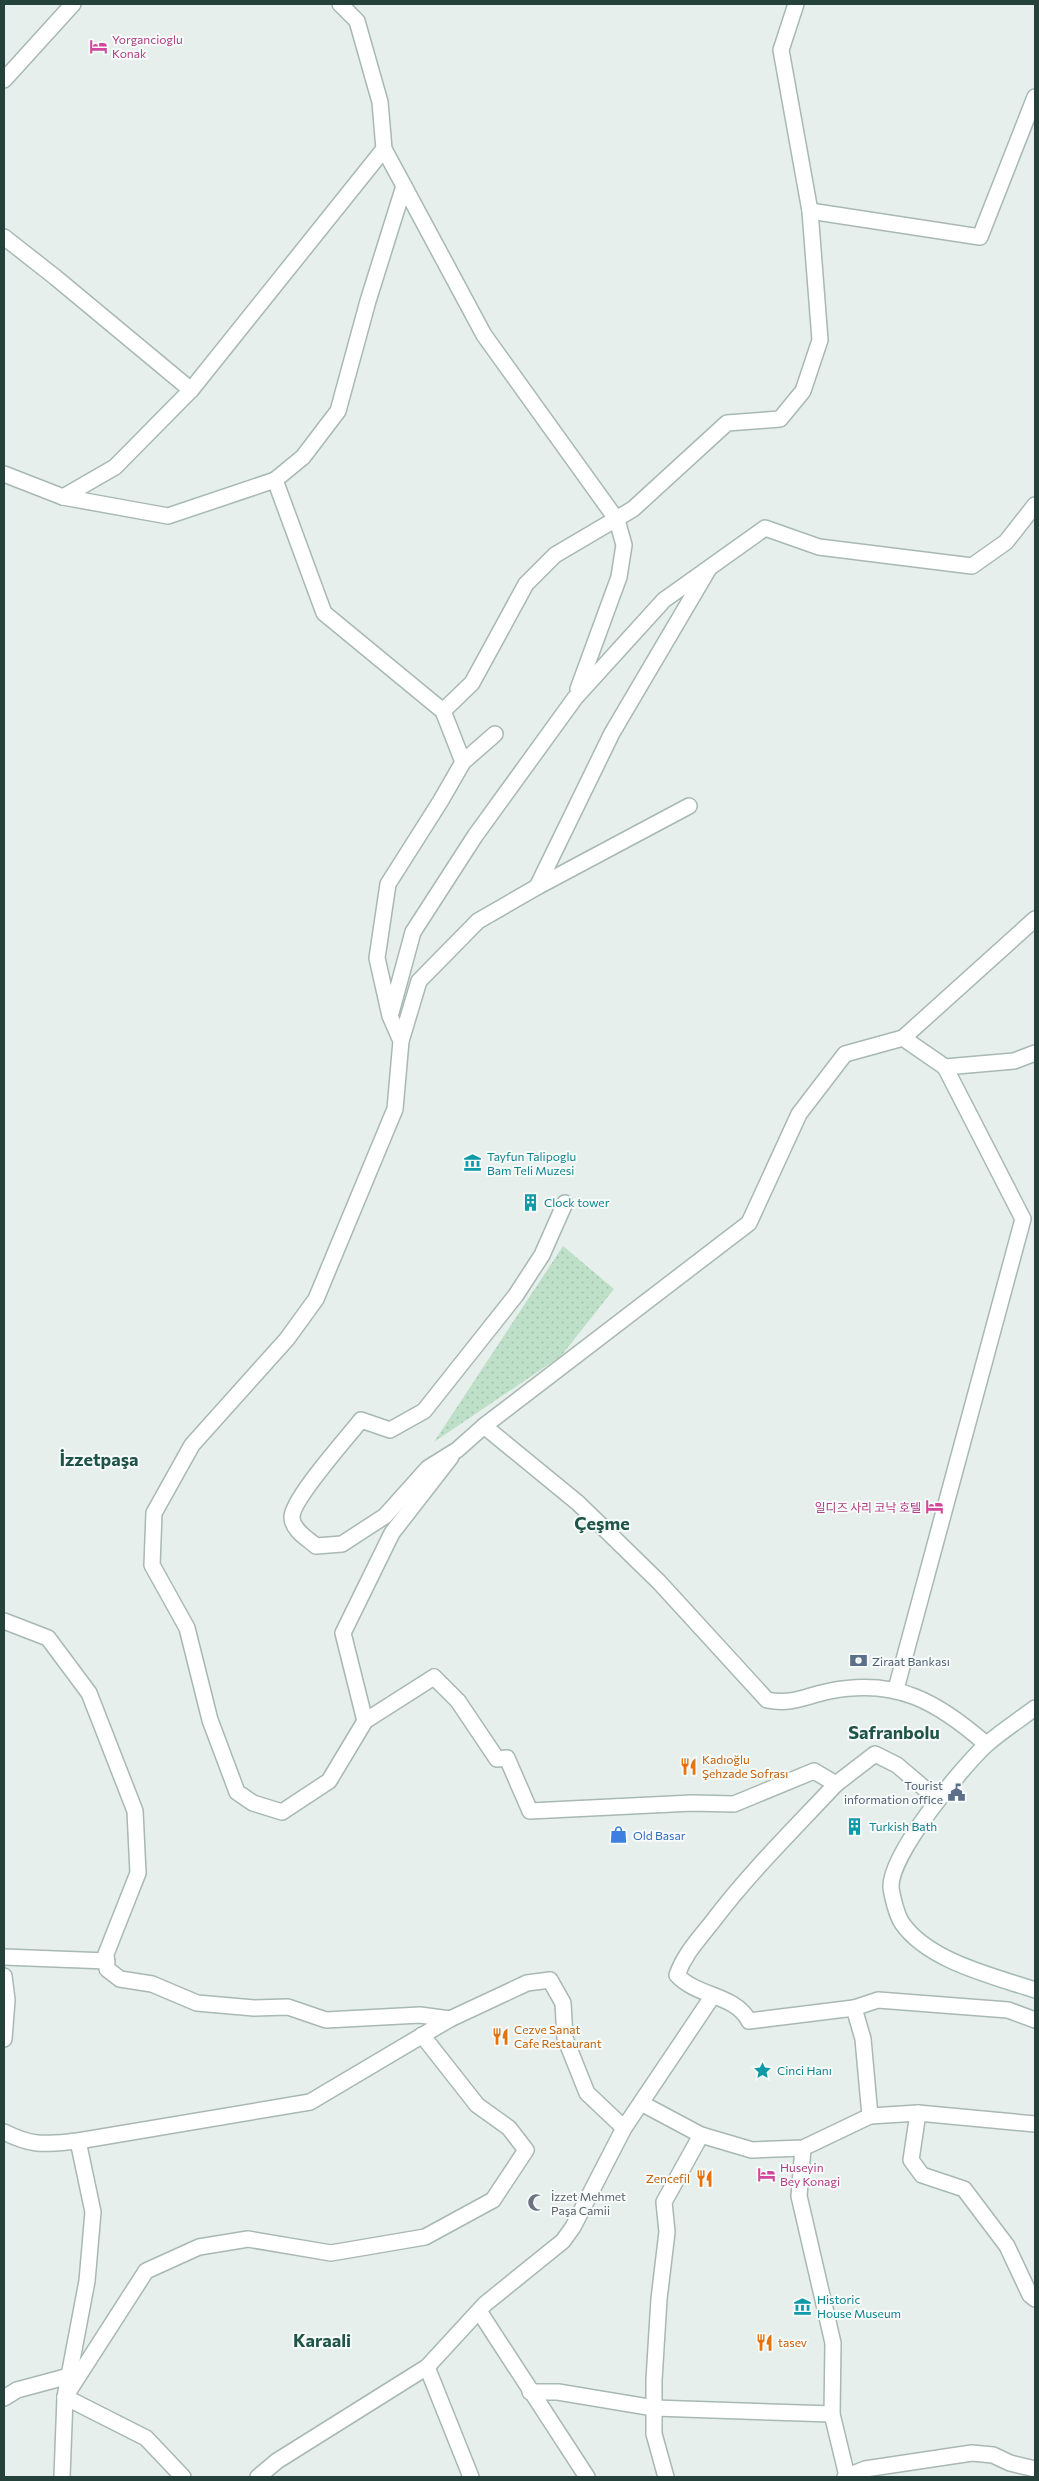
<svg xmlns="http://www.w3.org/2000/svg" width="1039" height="2481" font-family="Commissioner,'Noto Sans KR',sans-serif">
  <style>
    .park { fill: url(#park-dots) }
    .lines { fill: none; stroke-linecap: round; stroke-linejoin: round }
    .minor-casing { stroke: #a8b8b2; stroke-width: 18 }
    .secondary-casing { stroke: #a4bbb3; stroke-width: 18 }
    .minor { stroke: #fff; stroke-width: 15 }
    .secondary { stroke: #fff; stroke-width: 15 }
    .labels { text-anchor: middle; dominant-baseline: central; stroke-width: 4; stroke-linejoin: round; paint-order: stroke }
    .hotel-label { font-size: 12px; fill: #b23c85; stroke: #f7fbf9; text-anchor: start }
    .culture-label { font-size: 12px; fill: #0d838f; stroke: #f7fbf9; text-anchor: start }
    .service-label { font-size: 12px; fill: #4e5e75; stroke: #f7fbf9; text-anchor: start }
    .food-label { font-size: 12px; fill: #c56008; stroke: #f7fbf9; text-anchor: start }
    .shop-label { font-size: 12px; fill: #366cbe; stroke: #f7fbf9; text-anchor: start }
    .worship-label { font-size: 12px; fill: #5b616d; stroke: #f7fbf9; text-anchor: start }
    .district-label { font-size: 18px; font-weight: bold; fill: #1f5548; stroke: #f7fbf9 }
  </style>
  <defs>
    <pattern id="park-dots" width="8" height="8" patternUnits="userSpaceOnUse" patternTransform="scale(1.25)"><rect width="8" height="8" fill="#bfe0c8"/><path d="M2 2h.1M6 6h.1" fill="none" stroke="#a4c1ad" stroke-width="1.8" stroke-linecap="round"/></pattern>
  </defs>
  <rect width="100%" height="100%" fill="#e6efeb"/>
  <polygon class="park" points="563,1246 614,1289 561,1356 434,1442"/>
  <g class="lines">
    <defs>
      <g id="minor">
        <polyline points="340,4 357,21 380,102 384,149 404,186 484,335 617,520 624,545 619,577 578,689"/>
        <polyline points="4,80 73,4"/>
        <polyline points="810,211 980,237 1035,97"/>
        <polyline points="4,237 55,277 191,390 115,467 63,497 168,516 275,480 324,613 443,711 463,762"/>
        <polyline points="191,390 384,149"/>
        <polyline points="4,474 63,497"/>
        <polyline points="275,480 303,457 338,411 368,301 404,186"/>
        <polyline points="443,711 472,683 526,584 555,555 633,509 727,423 780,419 803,391 820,340 810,211 781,50 796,4"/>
        <polyline points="495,734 463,762 440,802 388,884 377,958 390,1016 401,1041 395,1109 316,1299 287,1339 192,1445 154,1513 152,1565 187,1628 210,1720 237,1792 253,1803 282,1812 329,1781 365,1721 434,1677 458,1701 497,1759 507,1758 530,1811 692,1803 734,1804 814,1771 836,1784 875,1754 897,1765 938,1800"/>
        <polyline points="537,887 612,733 708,570"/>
        <polyline points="391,1013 413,932 475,836 575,698 664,600 765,528 819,547 972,566 1006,542 1035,505"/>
        <polyline points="903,1038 1035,919"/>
        <polyline points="401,1041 419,981 478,921 537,887 689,806"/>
        <path d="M565,1203L542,1255L516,1295L424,1411L390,1430L361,1420C348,1437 292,1499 292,1517C292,1530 308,1539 316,1546L342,1544L385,1516L428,1468L457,1450L484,1426L578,1503L659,1582L767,1700C793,1705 805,1696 830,1691C897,1678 938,1702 986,1744"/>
        <polyline points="484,1426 749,1223 799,1114 845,1054 903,1038 945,1067 1014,1061 1035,1053"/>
        <polyline points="4,1621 48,1638 89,1693 135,1811 138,1873 106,1954 107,1969 120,1979 152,1984 197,2003 254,2008 288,2007 326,2020 420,2015 450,2019"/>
        <polyline points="896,1689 1023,1219 945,1067"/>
        <polyline points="365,1721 343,1633 392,1533 451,1457"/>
        <polyline points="4,1957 107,1961"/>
        <polyline points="4,1976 7,2000 4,2039"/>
        <polyline points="854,2008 878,2000 1008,2010 1035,2020"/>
        <polyline points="641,2103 701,2135"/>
        <polyline points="918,2113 911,2160 922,2175 964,2189 1007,2246 1030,2295 1035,2299"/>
        <polyline points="870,2116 918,2113 1035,2124"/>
        <path d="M4,2132C34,2147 45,2144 78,2141L310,2102L450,2019L527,1983L550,1980L563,2003L565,2038L587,2093L624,2128"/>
        <polyline points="479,2311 587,2477"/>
        <polyline points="427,2367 471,2477"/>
        <polyline points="530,2392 558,2392 654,2408 832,2414 833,2343 799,2196 803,2148"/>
        <polyline points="65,2397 146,2271 199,2247 248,2239 331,2253 425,2237 493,2200 526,2150 509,2128 477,2105 422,2035"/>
        <polyline points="65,2397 146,2438 183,2477"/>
        <polyline points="4,2398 17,2390 69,2376"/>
        <polyline points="832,2414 847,2476"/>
        <polyline points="62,2477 65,2397 87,2281 93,2212 78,2141"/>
        <polyline points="258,2477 277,2461 427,2367 485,2304 563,2241 573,2227 624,2128 712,1997"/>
        <path d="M666,2477L654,2434V2380L659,2299L667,2232L664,2202L701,2135L752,2150L803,2148L870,2116L863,2039L854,2008L749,2021C735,1994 697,1997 677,1975C685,1953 699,1939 713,1921C750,1872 794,1829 836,1784"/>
        <polyline points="845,2477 865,2469 972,2453 993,2455 1010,2463 1035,2469"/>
      </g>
      <path id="secondary" d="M1035,1708C1019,1720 1002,1731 987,1744C962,1767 890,1854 891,1887C892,1896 897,1916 902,1923C928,1961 993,1976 1035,1990"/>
    </defs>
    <use href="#minor" class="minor-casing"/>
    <use href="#secondary" class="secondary-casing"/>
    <use href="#minor" class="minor"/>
    <use href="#secondary" class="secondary"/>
  </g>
  <defs>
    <symbol id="hotel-bare" viewBox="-9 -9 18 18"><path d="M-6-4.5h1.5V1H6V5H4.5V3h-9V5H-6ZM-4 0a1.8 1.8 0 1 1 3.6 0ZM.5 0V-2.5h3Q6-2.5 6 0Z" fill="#d1479c" stroke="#f7fbf9" stroke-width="2.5" paint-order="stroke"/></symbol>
    <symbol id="museum-bare" viewBox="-9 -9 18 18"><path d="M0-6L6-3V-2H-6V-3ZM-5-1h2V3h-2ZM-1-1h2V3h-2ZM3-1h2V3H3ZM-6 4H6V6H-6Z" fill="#0f9aa8" stroke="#f7fbf9" stroke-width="2.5" paint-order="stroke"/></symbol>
    <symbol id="building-bare" viewBox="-9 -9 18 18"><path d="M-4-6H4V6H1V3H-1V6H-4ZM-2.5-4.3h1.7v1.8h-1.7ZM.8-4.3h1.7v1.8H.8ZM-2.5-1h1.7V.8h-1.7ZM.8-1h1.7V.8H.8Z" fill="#0f9aa8" stroke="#f7fbf9" stroke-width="2.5" paint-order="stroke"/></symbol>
    <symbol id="bank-bare" viewBox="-9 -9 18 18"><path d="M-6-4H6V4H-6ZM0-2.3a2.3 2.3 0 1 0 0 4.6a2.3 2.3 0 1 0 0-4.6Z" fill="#5c6f8a" stroke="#f7fbf9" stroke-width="2.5" paint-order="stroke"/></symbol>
    <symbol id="restaurant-bare" viewBox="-9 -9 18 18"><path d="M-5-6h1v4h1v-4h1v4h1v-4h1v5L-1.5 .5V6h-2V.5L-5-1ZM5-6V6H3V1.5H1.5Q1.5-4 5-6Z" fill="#e8710a" stroke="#f7fbf9" stroke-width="2.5" paint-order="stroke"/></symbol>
    <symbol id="civic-bare" viewBox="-9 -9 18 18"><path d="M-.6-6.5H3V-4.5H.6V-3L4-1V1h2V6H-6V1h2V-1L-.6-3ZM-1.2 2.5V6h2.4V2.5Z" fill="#5c6f8a" stroke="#f7fbf9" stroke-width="2.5" paint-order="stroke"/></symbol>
    <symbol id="shop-bare" viewBox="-9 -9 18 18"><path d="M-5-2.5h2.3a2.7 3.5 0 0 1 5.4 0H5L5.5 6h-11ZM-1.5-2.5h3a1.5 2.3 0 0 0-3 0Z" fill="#3f7fe0" stroke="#f7fbf9" stroke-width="2.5" paint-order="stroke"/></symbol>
    <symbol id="sight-bare" viewBox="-9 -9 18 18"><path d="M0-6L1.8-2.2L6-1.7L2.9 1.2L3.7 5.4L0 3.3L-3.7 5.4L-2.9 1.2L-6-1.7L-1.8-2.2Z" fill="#0f9aa8" stroke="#f7fbf9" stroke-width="2.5" paint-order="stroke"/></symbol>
    <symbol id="mosque-bare" viewBox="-9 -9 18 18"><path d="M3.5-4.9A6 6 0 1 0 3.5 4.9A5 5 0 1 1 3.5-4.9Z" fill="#6b7280" stroke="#f7fbf9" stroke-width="2.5" paint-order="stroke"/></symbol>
  </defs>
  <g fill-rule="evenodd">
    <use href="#hotel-bare" x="86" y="34" width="25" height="25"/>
    <use href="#museum-bare" x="460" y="1150" width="25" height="25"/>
    <use href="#building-bare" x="518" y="1190" width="25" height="25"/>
    <use href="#hotel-bare" x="922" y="1494" width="25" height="25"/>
    <use href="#bank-bare" x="846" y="1648" width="25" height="25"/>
    <use href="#restaurant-bare" x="676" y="1754" width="25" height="25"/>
    <use href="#civic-bare" x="944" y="1780" width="25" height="25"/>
    <use href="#building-bare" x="842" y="1814" width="25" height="25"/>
    <use href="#shop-bare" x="606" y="1822" width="25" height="25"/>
    <use href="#restaurant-bare" x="488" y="2024" width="25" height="25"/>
    <use href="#sight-bare" x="750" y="2058" width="25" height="25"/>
    <use href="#hotel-bare" x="754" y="2162" width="25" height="25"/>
    <use href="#restaurant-bare" x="692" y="2166" width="25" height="25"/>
    <use href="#mosque-bare" x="524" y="2190" width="25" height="25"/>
    <use href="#museum-bare" x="790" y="2294" width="25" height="25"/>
    <use href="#restaurant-bare" x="752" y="2330" width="25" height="25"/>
  </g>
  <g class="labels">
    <g class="hotel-label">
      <text x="112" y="39">Yorgancioglu<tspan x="112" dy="14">Konak</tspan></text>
      <text x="921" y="1507" text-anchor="end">일디즈 사리 코낙 호텔</text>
      <text x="780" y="2167">Huseyin<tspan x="780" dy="14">Bey Konagi</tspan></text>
    </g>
    <g class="culture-label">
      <text x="487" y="1156">Tayfun Talipoglu<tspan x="487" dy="14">Bam Teli Muzesi</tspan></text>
      <text x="544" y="1202">Clock tower</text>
      <text x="869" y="1826">Turkish Bath</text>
      <text x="777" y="2070">Cinci Hanı</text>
      <text x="817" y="2299">Historic<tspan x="817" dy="14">House Museum</tspan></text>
    </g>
    <g class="service-label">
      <text x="872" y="1661">Ziraat Bankası</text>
      <text x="943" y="1785" text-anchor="end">Tourist<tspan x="943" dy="14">information office</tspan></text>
    </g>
    <g class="food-label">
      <text x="702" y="1759">Kadıoğlu<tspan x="702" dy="14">Şehzade Sofrası</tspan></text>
      <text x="514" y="2029">Cezve Sanat<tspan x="514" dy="14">Cafe Restaurant</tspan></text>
      <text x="690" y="2178" text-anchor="end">Zencefil</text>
      <text x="778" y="2342">tasev</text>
    </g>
    <g class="shop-label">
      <text x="633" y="1835">Old Basar</text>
    </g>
    <g class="worship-label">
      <text x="551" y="2196">İzzet Mehmet<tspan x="551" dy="14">Paşa Camii</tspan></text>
    </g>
    <g class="district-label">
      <text x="99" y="1459">İzzetpaşa</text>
      <text x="602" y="1523">Çeşme</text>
      <text x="894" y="1732">Safranbolu</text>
      <text x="322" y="2340">Karaali</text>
    </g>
  </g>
  <rect width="1039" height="2481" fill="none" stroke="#24423a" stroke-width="10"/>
</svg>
